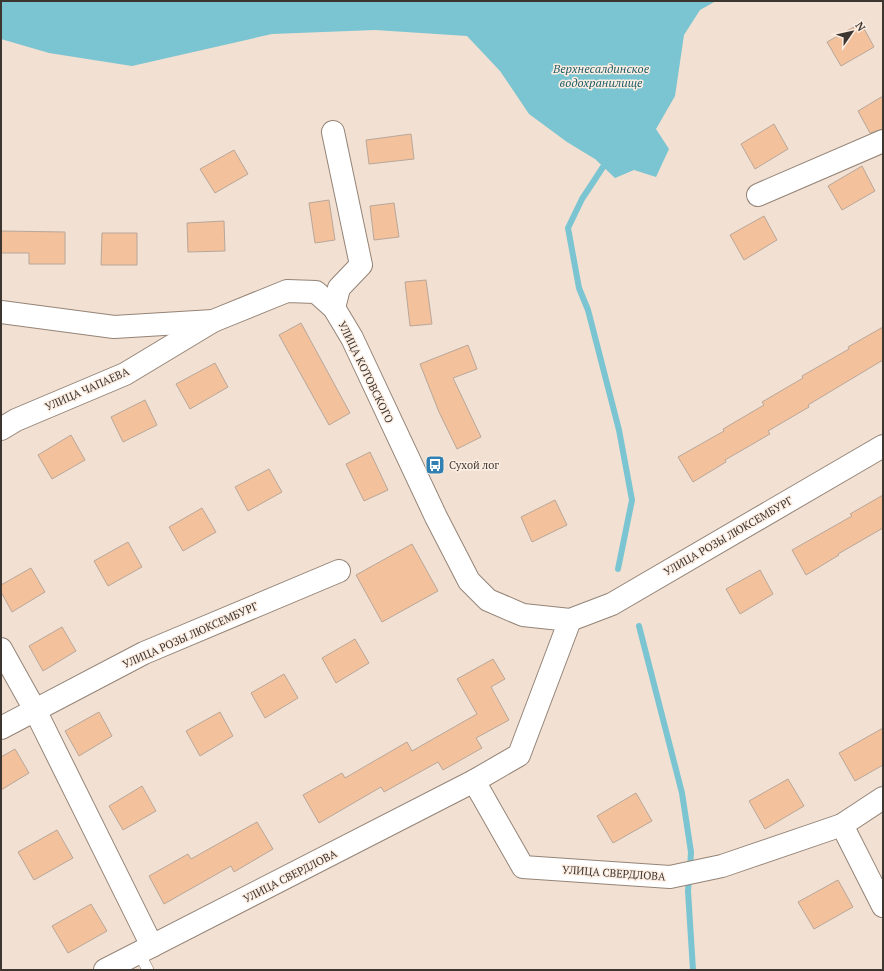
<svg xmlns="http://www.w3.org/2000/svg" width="884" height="971" font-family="'PT Serif',serif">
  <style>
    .water { fill: #7ac5d1 }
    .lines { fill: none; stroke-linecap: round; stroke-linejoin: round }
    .stream { stroke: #7ac5d1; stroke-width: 6 }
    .building { fill: #f3c19c; stroke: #b8a79a }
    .service-casing { stroke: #948477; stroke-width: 12 }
    .minor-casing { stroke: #948477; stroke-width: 24 }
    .tertiary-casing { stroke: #948477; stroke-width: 24 }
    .service { stroke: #fff; stroke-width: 11 }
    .minor { stroke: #fff; stroke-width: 22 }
    .tertiary { stroke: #fff; stroke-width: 22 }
    .labels { text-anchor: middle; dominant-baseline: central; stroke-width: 3; stroke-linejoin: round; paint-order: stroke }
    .street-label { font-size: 11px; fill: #3d3630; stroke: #fdeee3 }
    .poi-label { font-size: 11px; fill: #3d3630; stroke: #fdeee3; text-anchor: start }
    .water-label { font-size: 12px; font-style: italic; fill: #205d67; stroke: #fdeee3 }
  </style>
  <rect width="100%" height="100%" fill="#f2e0d2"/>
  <polygon class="water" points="1,1 716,1 700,10 684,35 675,96 656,129 669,149 656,177 634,170 615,178 595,159 567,142 529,114 500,71 467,36 375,30 272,34 132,66 49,53 1,39"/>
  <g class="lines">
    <g class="stream">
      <polyline points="603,167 582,199 568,228 579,288 588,310 619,430 632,500 618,569"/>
      <polyline points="639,626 682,793 691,852 690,869"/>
      <polyline points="689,878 688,891 693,970"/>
    </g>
  </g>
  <g class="building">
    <polygon points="861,23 874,47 841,66 827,42"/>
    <polygon points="883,96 883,129 870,133 858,111"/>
    <polygon points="774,124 788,149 755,169 741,144"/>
    <polygon points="411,134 414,159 369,164 366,140"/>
    <polygon points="234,150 248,174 215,193 200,169"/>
    <polygon points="862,166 875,191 842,210 828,186"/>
    <polygon points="329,200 335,240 315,243 309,203"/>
    <polygon points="394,203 399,237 374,240 370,206"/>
    <polygon points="764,216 777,240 744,260 730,235"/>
    <polygon points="224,221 225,251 188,252 187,223"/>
    <polygon points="1,231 65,232 65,264 29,264 29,253 1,253"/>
    <polygon points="102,233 137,233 137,265 101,265"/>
    <polygon points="426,280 432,324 410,326 405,282"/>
    <polygon points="301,323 350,413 329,425 279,335"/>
    <polygon points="883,327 883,360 808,405 809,407 768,431 770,434 725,460 726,462 693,482 678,457 724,431 723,429 764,405 762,402 803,378 802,376 849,349 848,347"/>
    <polygon points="468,345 477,369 453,378 481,437 457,449 439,412 420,364"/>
    <polygon points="215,363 228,387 190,409 176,384"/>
    <polygon points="145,400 157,425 123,442 111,417"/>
    <polygon points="71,435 85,460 52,479 38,455"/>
    <polygon points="370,452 388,490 364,501 346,464"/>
    <polygon points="269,469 282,492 248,511 235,487"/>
    <polygon points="883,495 883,528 838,554 839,555 806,575 792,550 852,516 850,514"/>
    <polygon points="555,500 567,525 532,542 521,517"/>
    <polygon points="202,508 216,532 183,551 169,527"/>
    <polygon points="128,542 142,567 108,586 94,561"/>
    <polygon points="412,544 438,591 382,622 356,575"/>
    <polygon points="31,568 45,592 12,612 1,592 1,585"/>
    <polygon points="760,570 773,594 740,614 726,589"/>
    <polygon points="62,627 76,651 43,671 29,646"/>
    <polygon points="355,639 369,663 336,683 322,658"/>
    <polygon points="493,659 505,679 491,687 509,720 476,738 482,748 443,770 438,762 384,792 381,787 319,823 303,795 342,773 345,778 407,742 412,751 477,714 457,679"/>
    <polygon points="284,674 298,698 265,718 251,693"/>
    <polygon points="99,712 112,736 79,756 65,731"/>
    <polygon points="220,712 233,736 200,756 186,731"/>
    <polygon points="883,728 883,765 855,781 839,753"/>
    <polygon points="15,749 29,773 1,790 1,757"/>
    <polygon points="788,779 804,806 765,829 749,801"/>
    <polygon points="142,786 156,811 123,830 109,806"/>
    <polygon points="636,793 652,821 613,843 597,816"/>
    <polygon points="257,822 273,849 234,872 231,866 164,904 149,876 188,854 191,859"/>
    <polygon points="57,830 73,858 34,880 18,852"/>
    <polygon points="838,880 853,907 814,929 798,902"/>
    <polygon points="91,904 107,931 68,953 52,926"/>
  </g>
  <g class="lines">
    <defs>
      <polyline id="service" points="139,953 148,970"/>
      <g id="minor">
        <polyline points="333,132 361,265 339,288 334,308"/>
        <polyline points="758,195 883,141"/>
        <polyline points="1,429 16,420 125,374 213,321"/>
        <polyline points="1,649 35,710 152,946"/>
        <polyline points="1,728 144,653 339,571"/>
        <polyline points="474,781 523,867 670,877 722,866 842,825 883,798"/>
        <polyline points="842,825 883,906"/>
      </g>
      <g id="tertiary">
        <polyline points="1,312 114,327 213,321 287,291 316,292 334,308 352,338 436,517 469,581 488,600 523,615 570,620 612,604 883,446"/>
        <polyline points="105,970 474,781 519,755 570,620"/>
      </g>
    </defs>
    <use href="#service" class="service-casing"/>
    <use href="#minor" class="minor-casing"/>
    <use href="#tertiary" class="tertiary-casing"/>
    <use href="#service" class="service"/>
    <use href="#minor" class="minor"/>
    <use href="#tertiary" class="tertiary"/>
  </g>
  <defs>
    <symbol id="bus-square" viewBox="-11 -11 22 22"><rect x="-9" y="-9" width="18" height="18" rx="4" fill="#327fb1" stroke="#fdeee3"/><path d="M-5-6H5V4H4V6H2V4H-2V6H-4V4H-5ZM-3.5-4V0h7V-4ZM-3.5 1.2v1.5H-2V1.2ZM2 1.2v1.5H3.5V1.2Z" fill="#fff"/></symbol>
  </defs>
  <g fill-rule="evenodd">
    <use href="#bus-square" x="424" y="454" width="22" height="22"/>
  </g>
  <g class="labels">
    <g class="street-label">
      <text transform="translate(366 372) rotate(64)">УЛИЦА КОТОВСКОГО</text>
      <text transform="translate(87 389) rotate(-24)">УЛИЦА ЧАПАЕВА</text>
      <text transform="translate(728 536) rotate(-30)">УЛИЦА РОЗЫ ЛЮКСЕМБУРГ</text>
      <text transform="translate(190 635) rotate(-24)">УЛИЦА РОЗЫ ЛЮКСЕМБУРГ</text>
      <text transform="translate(614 873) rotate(4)">УЛИЦА СВЕРДЛОВА</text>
      <text transform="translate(290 876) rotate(-27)">УЛИЦА СВЕРДЛОВА</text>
    </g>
    <g class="poi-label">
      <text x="449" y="465">Сухой лог</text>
    </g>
    <g class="water-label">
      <text x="601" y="68">Верхнесалдинское<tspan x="601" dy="14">водохранилище</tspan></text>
    </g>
  </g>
  <rect width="884" height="971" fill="none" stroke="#3d3630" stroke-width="4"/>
  <g transform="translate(852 32) rotate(56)" stroke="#fdeee3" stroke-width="3" paint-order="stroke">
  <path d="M0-3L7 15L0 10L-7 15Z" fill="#3d3630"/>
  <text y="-6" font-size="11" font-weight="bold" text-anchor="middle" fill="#3d3630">N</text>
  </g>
</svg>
